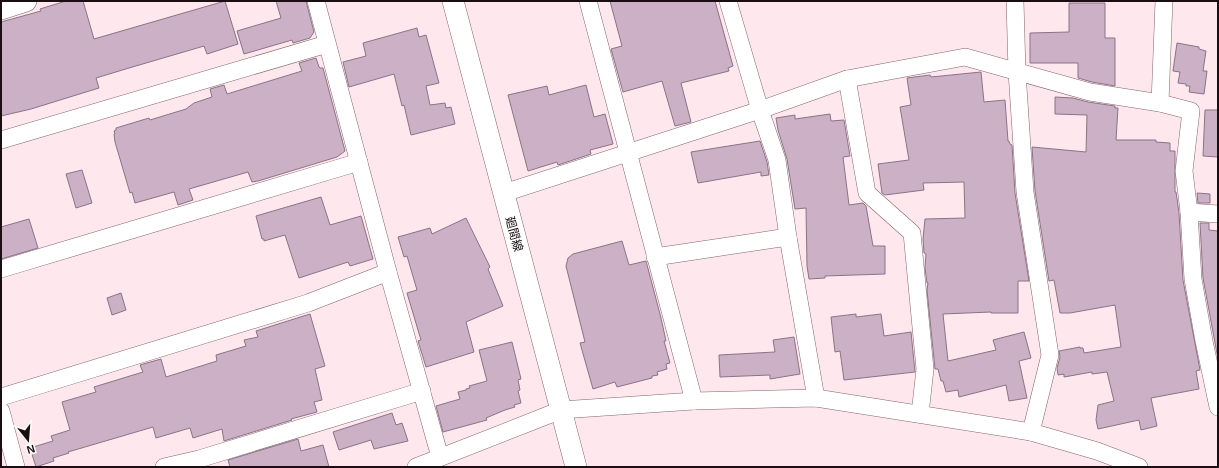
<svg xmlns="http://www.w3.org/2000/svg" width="1219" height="468" font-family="Helvetica,'Noto Sans JP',sans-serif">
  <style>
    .building { fill: #ccb1c6; stroke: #8b7386 }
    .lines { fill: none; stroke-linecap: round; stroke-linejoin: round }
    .minor-casing { stroke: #83646d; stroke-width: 18 }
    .tertiary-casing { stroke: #83646d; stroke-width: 22 }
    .minor { stroke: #fff; stroke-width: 17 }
    .tertiary { stroke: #fff; stroke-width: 21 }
    .labels { text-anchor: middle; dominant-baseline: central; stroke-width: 3; stroke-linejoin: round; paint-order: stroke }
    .street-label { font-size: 12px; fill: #1a0e12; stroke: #fbfbfb }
  </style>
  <rect width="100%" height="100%" fill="#fee8ed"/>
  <g class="building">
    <polygon points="66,1 83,1 94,39 225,1 238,44 207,54 204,46 129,68 96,78 99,88 31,109 1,116 1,22 41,11 40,9"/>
    <polygon points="276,1 306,1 314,32 310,38 293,43 292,40 244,54 237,31 281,18"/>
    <polygon points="610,1 715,1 733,66 728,68 729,71 681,83 691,122 675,126 662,81 623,92 611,49 622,46"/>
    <polygon points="1069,3 1105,3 1105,38 1115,38 1115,86 1092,82 1078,78 1078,63 1030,63 1030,33 1069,32"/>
    <polygon points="417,28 419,37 426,35 439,83 426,86 430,105 445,103 446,108 451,107 455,124 411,135 404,105 402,106 394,74 349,87 343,62 366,56 363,43"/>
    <polygon points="1177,43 1199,47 1199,49 1206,51 1203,71 1207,71 1204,94 1189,92 1190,86 1186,86 1186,84 1178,83 1180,72 1173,71"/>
    <polygon points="316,58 319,67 320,68 323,68 345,151 337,157 258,181 252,182 248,172 189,189 193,200 178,205 174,192 135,203 132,192 130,193 115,142 114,134 115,134 114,131 116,130 116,128 149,118 150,120 186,109 194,103 212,97 210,89 224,85 227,94 302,71 299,63"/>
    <polygon points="981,72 984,102 1005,100 1008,141 1009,141 1010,144 1012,145 1015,193 1029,281 1018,281 1018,313 991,313 991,312 943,314 948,361 996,350 993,340 1024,332 1031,358 1019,361 1027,398 1009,401 1006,385 959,397 958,390 946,392 943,381 941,381 938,369 935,369 927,290 928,283 927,283 925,268 926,254 924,253 923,239 925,219 965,218 964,182 923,183 924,190 885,195 882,193 878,164 909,160 900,107 911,105 907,78 930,75 931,77"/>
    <polygon points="586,85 594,117 605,114 613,144 590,150 591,154 558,165 557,162 528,171 508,95 547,86 549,95"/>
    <polygon points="1055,97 1073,98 1088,102 1115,106 1115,108 1118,108 1116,140 1156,140 1156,142 1170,143 1170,151 1175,151 1175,192 1176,192 1179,213 1183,280 1200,370 1196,371 1199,389 1151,398 1157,426 1141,430 1139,420 1098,429 1096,420 1098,405 1114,401 1107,372 1092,374 1092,372 1064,377 1064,374 1058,375 1057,368 1060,357 1059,351 1080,347 1080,348 1083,348 1084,353 1121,347 1115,305 1070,313 1060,313 1054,280 1049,281 1035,191 1032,147 1086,152 1087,115 1055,114"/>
    <polygon points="1205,110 1218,110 1218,157 1203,156"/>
    <polygon points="830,114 831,121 844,120 850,156 843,157 849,205 863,203 866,206 873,246 885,246 885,274 825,276 825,278 809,279 807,266 806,208 795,209 787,159 778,130 776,118 795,115 795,119"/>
    <polygon points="760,141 767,162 769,175 761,176 761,172 698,183 691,152"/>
    <polygon points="82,170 92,203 76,208 66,174"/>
    <polygon points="1197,193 1210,194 1210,203 1198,203"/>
    <polygon points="321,197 330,225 361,216 373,259 350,266 348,262 299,278 285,235 264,241 264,239 262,239 256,216"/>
    <polygon points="466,218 490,267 488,269 503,306 466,322 474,352 426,367 418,341 421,340 407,293 417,290 407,256 404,257 398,237 430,228 432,234"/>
    <polygon points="29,219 38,248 1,259 1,227"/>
    <polygon points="1200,223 1209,223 1209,230 1218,231 1218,359 1203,278"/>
    <polygon points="622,241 629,265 646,261 661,318 666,341 664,341 670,363 666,364 667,369 657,372 658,375 652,376 652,378 617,387 615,382 593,389 580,343 585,342 566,266 568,258 573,254"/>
    <polygon points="121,293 126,310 112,315 107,298"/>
    <polygon points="310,314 325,366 315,369 322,400 314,402 317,412 291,419 292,420 224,441 222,429 193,438 190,428 156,438 153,427 68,452 69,453 53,458 54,461 36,467 30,448 53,441 51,436 70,430 62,402 96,392 94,387 143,372 140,365 161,359 166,377 217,361 216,355 246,346 244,340 258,337 256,331"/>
    <polygon points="856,314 856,317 881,314 884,336 911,332 915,372 844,380 840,351 835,352 831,317"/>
    <polygon points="794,337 800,374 770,379 770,375 720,377 719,355 775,352 773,340"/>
    <polygon points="512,342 521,379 518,380 520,390 518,391 521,403 514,405 515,407 505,410 486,418 487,420 443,432 436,406 460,399 458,392 466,390 466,389 470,388 469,386 487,381 479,350"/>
    <polygon points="392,413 396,425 402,423 408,441 374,449 371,440 339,450 333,432"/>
    <polygon points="298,439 301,451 323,445 329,467 230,467 228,460"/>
  </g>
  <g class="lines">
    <defs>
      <g id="minor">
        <polyline points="316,1 388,272 440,457"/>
        <polyline points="588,1 694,401"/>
        <polyline points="728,1 760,110 777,160 788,237 816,398"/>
        <polyline points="1015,1 1017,72 1025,192 1050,355 1031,432"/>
        <polyline points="847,79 867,193 912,233 925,369 920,414"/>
        <polyline points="1160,103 1164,1"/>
        <polyline points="1,140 327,44"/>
        <polyline points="504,193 760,110 847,79 965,57 1090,92 1160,103 1191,111 1184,171 1189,212 1193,279 1204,341 1218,407"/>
        <polyline points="1189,212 1218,214"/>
        <polyline points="655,257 788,237"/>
        <polyline points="1,269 359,162"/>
        <polyline points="1,397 308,303 388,272"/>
        <polyline points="1,411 16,467"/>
        <polyline points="164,467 199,459 422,391"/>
        <polyline points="416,467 561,410 694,401 816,398 1031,432 1097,451 1139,467"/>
      </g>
      <g id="tertiary">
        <polyline points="453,1 576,467"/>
        <polyline points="1,9 26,1"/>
      </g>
    </defs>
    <use href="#minor" class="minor-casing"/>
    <use href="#tertiary" class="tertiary-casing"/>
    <use href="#minor" class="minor"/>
    <use href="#tertiary" class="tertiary"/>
  </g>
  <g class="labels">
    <g class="street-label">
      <text transform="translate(514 234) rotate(75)">廻間線</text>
    </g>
  </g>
  <rect width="1219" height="468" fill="none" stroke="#1a0e12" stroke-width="4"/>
  <g transform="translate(28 440) rotate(163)" stroke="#fbfbfb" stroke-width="3" paint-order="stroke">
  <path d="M0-3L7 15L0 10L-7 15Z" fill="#1a0e12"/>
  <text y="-6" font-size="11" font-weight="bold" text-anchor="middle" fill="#1a0e12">N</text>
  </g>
</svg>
